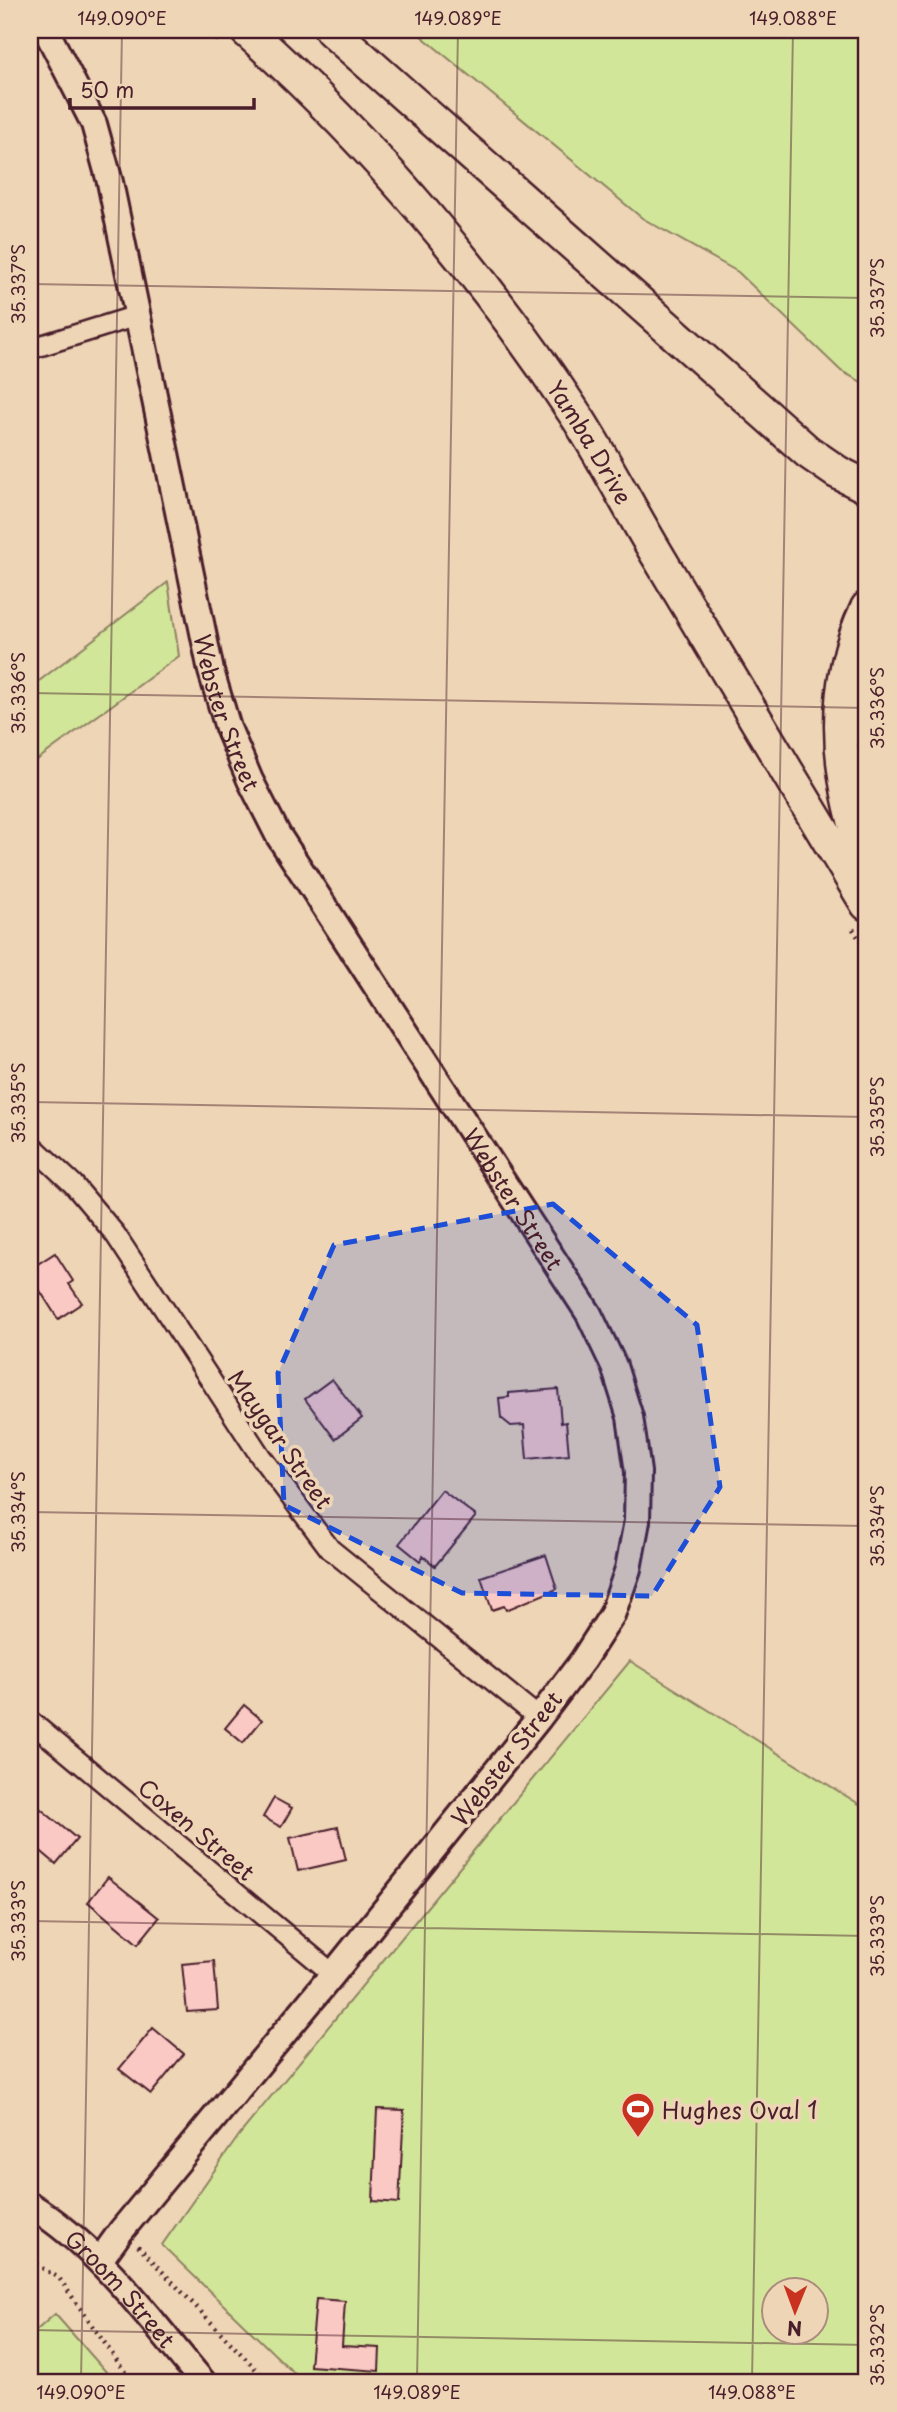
<svg xmlns="http://www.w3.org/2000/svg" width="897" height="2412" font-family="'Playpen Sans',sans-serif">
  <style>
    .green { fill: #d2e69a; stroke: #8e8262; stroke-width: 2; fill-rule: evenodd }
    .building { fill: #fac9c4; stroke: #4a1f2b; stroke-width: 2 }
    .lines { fill: none; stroke-linecap: round; stroke-linejoin: round }
    .minor-casing { stroke: #4a1f2b; stroke-width: 24 }
    .tertiary-casing { stroke: #4a1f2b; stroke-width: 30 }
    .primary-casing { stroke: #4a1f2b; stroke-width: 37 }
    .path { stroke: #4a1f2b; stroke-width: 4.5; stroke-dasharray: 2 5; stroke-linecap: butt }
    .minor { stroke: #eed5b6; stroke-width: 19 }
    .tertiary { stroke: #eed5b6; stroke-width: 24 }
    .primary { stroke: #eed5b6; stroke-width: 32 }
    .marked { fill: #1d4ed8; fill-opacity: 0.2; stroke: #1d4ed8; stroke-width: 5; stroke-dasharray: 14 9; stroke-linejoin: round }
    .ticks { fill: none; stroke: #4a1f2b; stroke-width: 2; stroke-opacity: 0.45 }
    .labels { text-anchor: middle; dominant-baseline: central; stroke-width: 7; stroke-linejoin: round; paint-order: stroke }
    .street-label { font-size: 23px; fill: #4a1f2b; stroke: #eed5b6 }
    .poi-label { font-size: 23px; fill: #4a1f2b; stroke: #eed5b6; text-anchor: start }
    .neatline { fill: none; stroke: #4a1f2b; stroke-width: 2.5 }
    .ticks-label { font-size: 18px; text-anchor: middle; fill: #4a1f2b }
  </style>
  <rect width="100%" height="100%" fill="#eed5b6"/>
  <filter id="ink" filterUnits="userSpaceOnUse"><feTurbulence type="fractalNoise" baseFrequency=".0143" numOctaves="2"/><feDisplacementMap in="SourceGraphic" scale="14" xChannelSelector="R" yChannelSelector="G"/><feConvolveMatrix kernelMatrix="1 2 1 2 8 2 1 2 1" color-interpolation-filters="sRGB"/></filter>
  <g filter="url(#ink)">
    <g class="green">
      <polygon points="414,30 867,30 867,385 841,371 738,272 642,218"/>
      <polygon points="168,582 179,656 30,765 30,688"/>
      <path d="M630,1661L867,1809V2382H303L162,2245L240,2134ZM774,2290H816V2332H774Z"/>
      <polygon points="55,2314 115,2382 30,2382 30,2336"/>
    </g>
    <g class="building">
      <polygon points="55,1253 73,1281 69,1284 82,1303 58,1319 30,1275 30,1269"/>
      <polygon points="332,1379 362,1418 335,1439 305,1399"/>
      <polygon points="558,1389 561,1423 566,1422 569,1455 527,1459 524,1425 511,1426 501,1418 499,1398 509,1397 509,1393"/>
      <polygon points="442,1490 476,1516 435,1566 423,1556 420,1561 399,1544"/>
      <polygon points="546,1555 557,1589 506,1610 504,1606 492,1610 481,1577"/>
      <polygon points="244,1705 262,1720 243,1743 225,1728"/>
      <polygon points="274,1798 292,1808 281,1827 263,1817"/>
      <polygon points="30,1800 77,1839 56,1864 30,1842"/>
      <polygon points="338,1827 346,1860 298,1871 290,1838"/>
      <polygon points="108,1877 159,1918 138,1944 88,1902"/>
      <polygon points="214,1961 218,2010 187,2012 182,1964"/>
      <polygon points="153,2028 184,2054 151,2094 119,2069"/>
      <polygon points="377,2109 404,2110 399,2203 373,2201"/>
      <polygon points="316,2299 345,2301 342,2346 380,2348 379,2371 310,2366"/>
    </g>
    <g class="lines">
      <defs>
        <g id="minor">
          <polyline points="30,349 136,316"/>
          <polyline points="30,1144 73,1184 115,1234 261,1457 330,1549 539,1718"/>
          <polyline points="30,1721 333,1974"/>
        </g>
        <g id="tertiary">
          <path id="s1" d="M46,30L94,124L110,182L211,671L228,728L250,780L278,835L589,1314L614,1366L630,1417L638,1472L637,1521L628,1569L612,1615L583,1660L539,1718L333,1974L121,2231L100,2260"/>
          <path id="s2" d="M30,2205C101,2249 149,2319 203,2382"/>
        </g>
        <g id="primary">
          <path id="s3" d="M246,30C372,142 487,279 579,420C608,466 633,515 661,561C729,675 798,790 867,904"/>
          <polyline points="331,30 808,452 837,472 867,487"/>
          <path d="M867,608C828,690 837,778 867,861"/>
        </g>
      </defs>
      <use href="#minor" class="minor-casing"/>
      <use href="#tertiary" class="tertiary-casing"/>
      <use href="#primary" class="primary-casing"/>
      <g class="path">
        <polyline points="206,30 221,43"/>
        <polyline points="853,929 867,952"/>
        <polyline points="138,2246 268,2382"/>
        <polyline points="30,2261 59,2278 132,2382"/>
      </g>
      <use href="#minor" class="minor"/>
      <use href="#tertiary" class="tertiary"/>
      <use href="#primary" class="primary"/>
    </g>
  </g>
  <path class="marked" d="M553,1204L697,1325L720,1487L652,1596L462,1593L284,1505L278,1373L334,1245Z"/>
  <path class="ticks" d="M30,284L867,298M30,693L867,708M30,1102L867,1117M30,1512L867,1526M30,1921L867,1936M30,2330L867,2345M81,2382L122,30M417,2382L458,30M752,2382L793,30"/>
  <defs>
    <symbol id="stadium-pin" viewBox="-11 -11 22 30"><path d="M0 17L-7.5 6A9.5 9.5 0 1 1 7.5 6Z" fill="#c8321e" stroke="#eed5b6"/><path d="M0-5a6.5 5 0 1 0 0 10a6.5 5 0 1 0 0-10ZM-3.5-1.8h7v3.6h-7Z" fill="#fff"/></symbol>
  </defs>
  <g fill-rule="evenodd">
    <use href="#stadium-pin" x="619" y="2090" width="38" height="52"/>
  </g>
  <g class="labels">
    <g class="street-label">
      <text stroke="none"><textPath href="#s3" startOffset="539">Yamba Drive</textPath></text>
      <text stroke="none"><textPath href="#s1" startOffset="709">Webster Street</textPath></text>
      <text stroke="none"><textPath href="#s1" startOffset="1276">Webster Street</textPath></text>
      <text transform="translate(281 1439) rotate(55)">Maygar Street</text>
      <text transform="translate(506 1758) rotate(-52)">Webster Street</text>
      <text transform="translate(197 1829) rotate(40)">Coxen Street</text>
      <text stroke="none"><textPath href="#s2" startOffset="124">Groom Street</textPath></text>
    </g>
    <g class="poi-label">
      <text x="662" y="2109">Hughes Oval 1</text>
    </g>
  </g>
  <rect width="897" height="2412" fill="none" stroke="#eed5b6" stroke-width="77"/>
  <g transform="translate(795 2311) rotate(181)"><circle r="33" fill="#eed5b6" stroke="#ac8c7e" stroke-width="2"/>
  <path d="M0-5L12 26L0 18L-12 26Z" fill="#c8321e"/>
  <text y="-10" font-size="19" font-weight="bold" text-anchor="middle" fill="#4a1f2b">N</text>
  </g>
  <path d="M70 98v10h184v-10" fill="none" stroke="#4a1f2b" stroke-width="3.5"/>
  <text x="80" y="98" font-size="21" fill="#4a1f2b" stroke="#eed5b6" stroke-width="5" paint-order="stroke">50 m</text>
  <rect x="38" y="38" width="820" height="2336" class="neatline"/>
  <g class="ticks-label">
    <text x="122" y="25">149.090°E</text>
    <text x="458" y="25">149.089°E</text>
    <text x="793" y="25">149.088°E</text>
    <text transform="translate(19 284) rotate(-90)" y="6">35.337°S</text>
    <text transform="translate(878 298) rotate(-90)" y="6">35.337°S</text>
    <text transform="translate(19 693) rotate(-90)" y="6">35.336°S</text>
    <text transform="translate(878 708) rotate(-90)" y="6">35.336°S</text>
    <text transform="translate(19 1103) rotate(-90)" y="6">35.335°S</text>
    <text transform="translate(878 1117) rotate(-90)" y="6">35.335°S</text>
    <text transform="translate(19 1512) rotate(-90)" y="6">35.334°S</text>
    <text transform="translate(878 1526) rotate(-90)" y="6">35.334°S</text>
    <text transform="translate(19 1921) rotate(-90)" y="6">35.333°S</text>
    <text transform="translate(878 1936) rotate(-90)" y="6">35.333°S</text>
    <text transform="translate(878 2345) rotate(-90)" y="6">35.332°S</text>
    <text x="81" y="2399">149.090°E</text>
    <text x="417" y="2399">149.089°E</text>
    <text x="752" y="2399">149.088°E</text>
  </g>
</svg>
